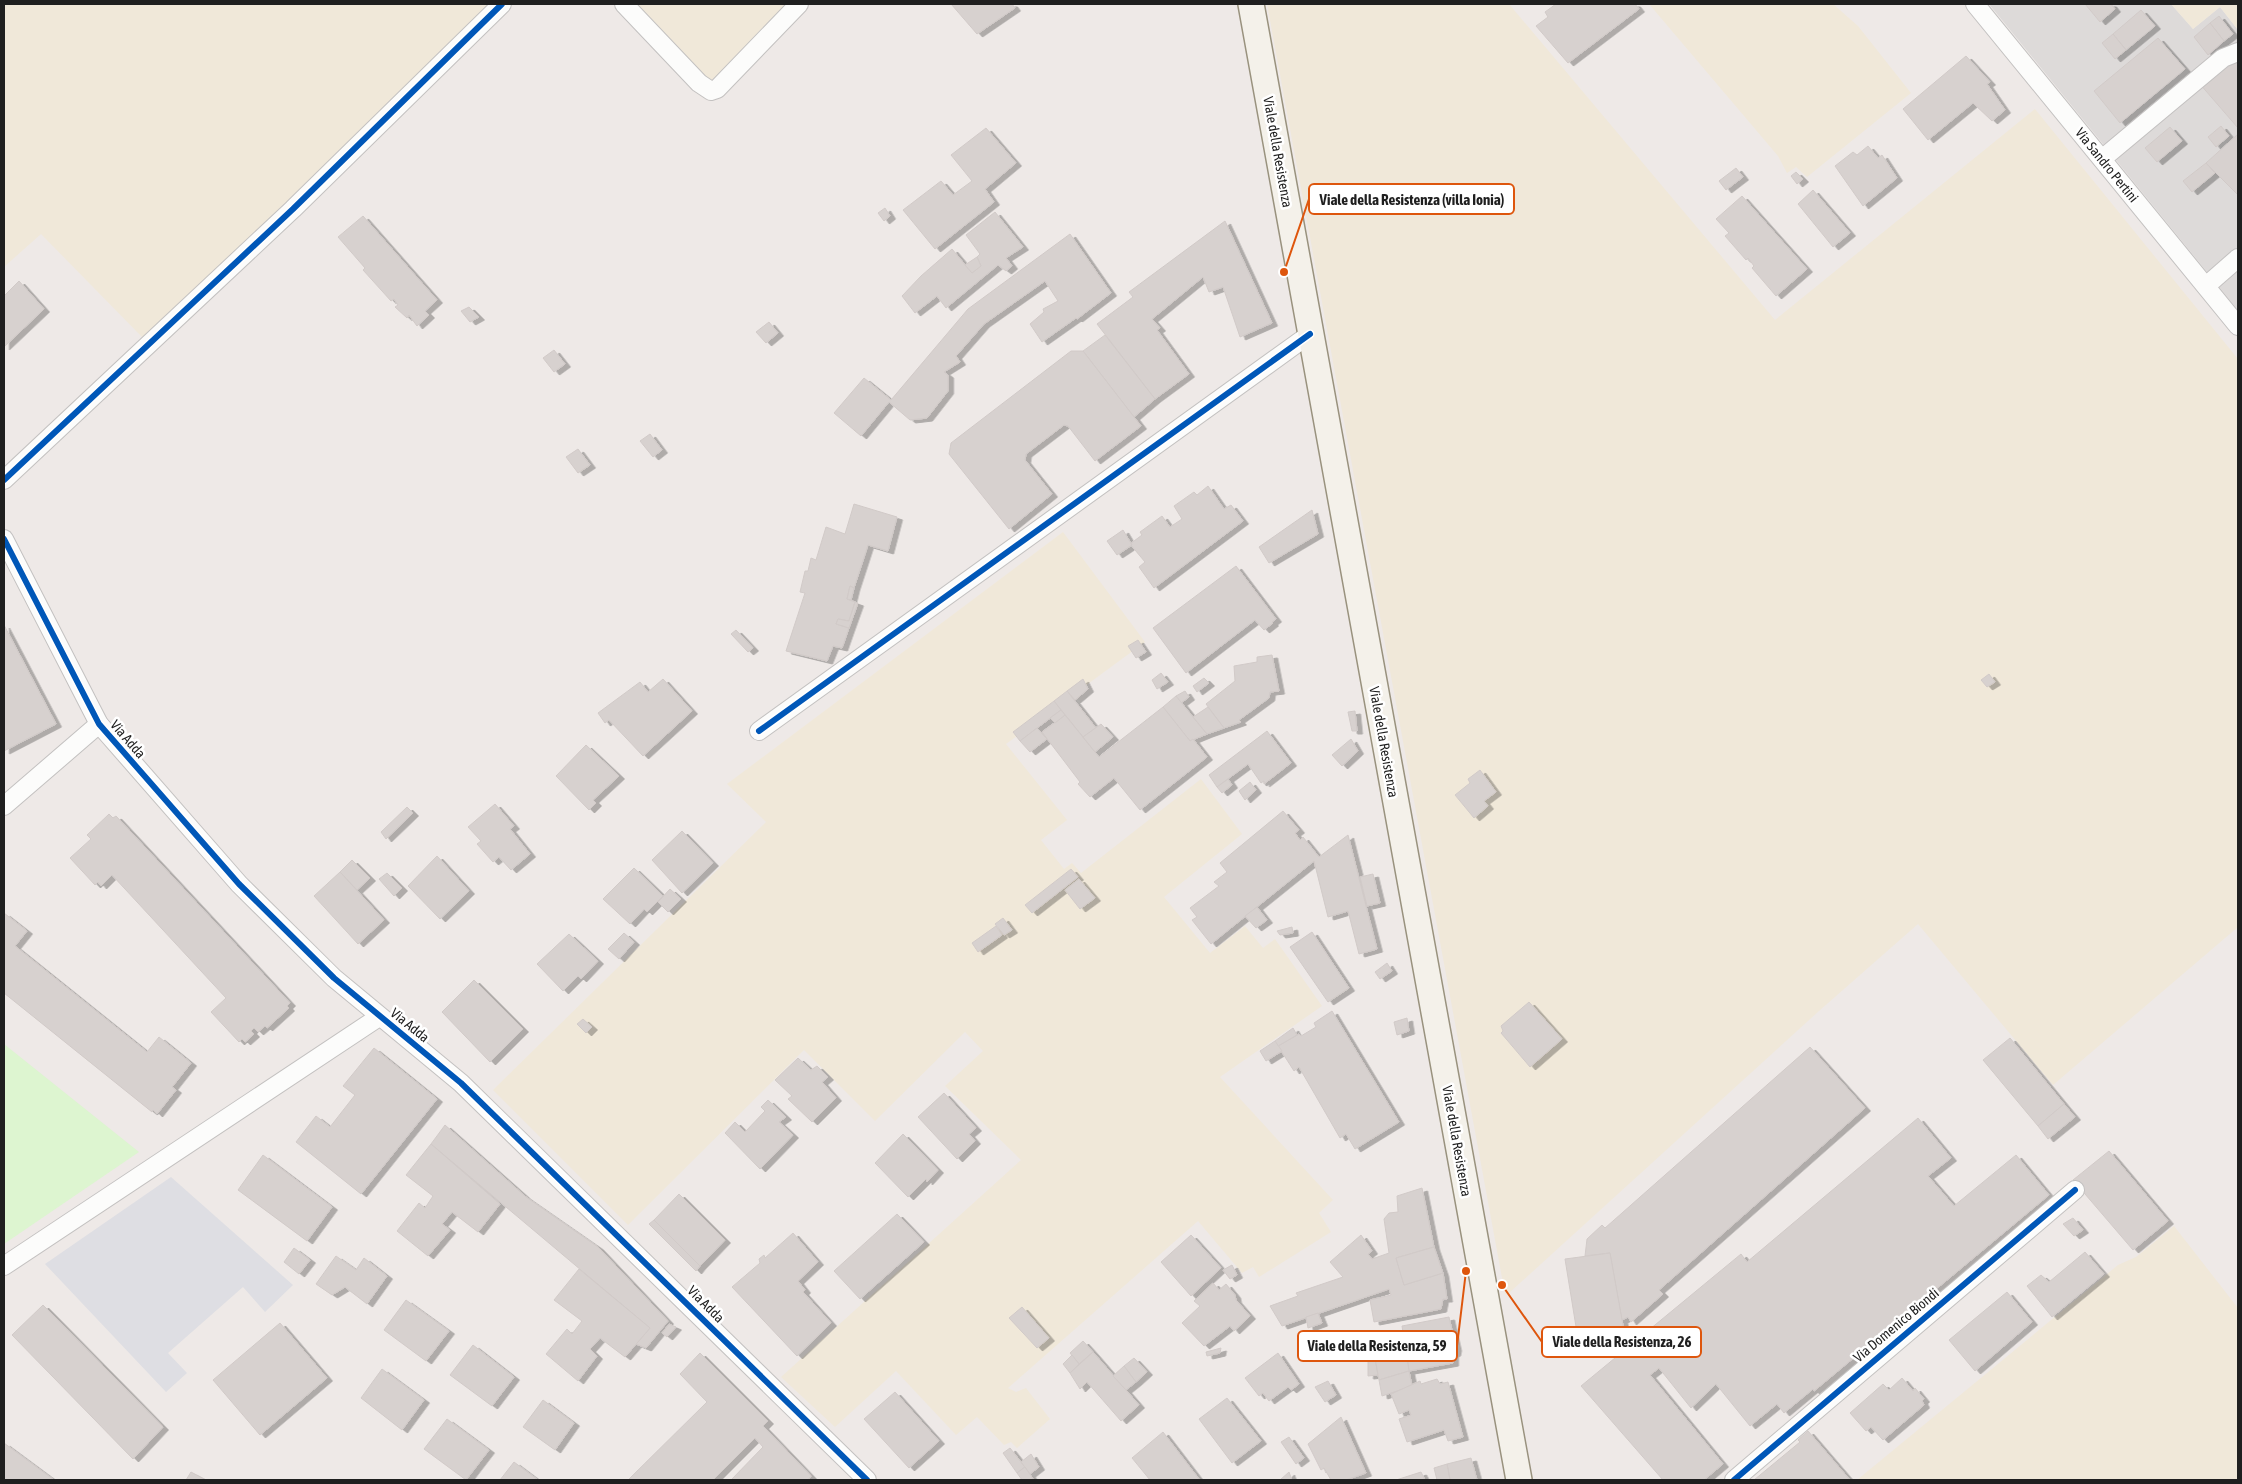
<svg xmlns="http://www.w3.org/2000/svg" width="2242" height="1484" font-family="'Asap Condensed',sans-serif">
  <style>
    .residential { fill: #dddad9 }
    .farmland { fill: #f0e8d9 }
    .park { fill: #ddf5d0 }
    .plaza { fill: #dedee3 }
    .building { fill: #d7d1cf; stroke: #d1cac8; filter: url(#shadow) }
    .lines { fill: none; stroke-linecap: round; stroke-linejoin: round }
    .street-casing { stroke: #c3c1c0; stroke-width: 20 }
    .secondary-casing { stroke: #99927e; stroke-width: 28 }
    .street { stroke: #fcfcfb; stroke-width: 18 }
    .secondary { stroke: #f4f1ea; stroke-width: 25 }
    .cycleway-casing { stroke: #fff; stroke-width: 9 }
    .cycleway { stroke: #0057b8; stroke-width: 6 }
    .labels { text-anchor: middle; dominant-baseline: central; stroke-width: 5; stroke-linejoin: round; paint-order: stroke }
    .street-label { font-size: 14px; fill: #1f1f1f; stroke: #fff }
    .leader { fill: none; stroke: #de560d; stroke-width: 2 }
    .callout-dot { fill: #de560d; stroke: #fff; stroke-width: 2 }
    .callout { fill: #fff; stroke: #de560d; stroke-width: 2 }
    .callout-label { font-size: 15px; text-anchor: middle; font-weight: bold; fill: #1f1f1f }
  </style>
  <defs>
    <filter id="shadow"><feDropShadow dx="5.5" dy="3" stdDeviation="0" flood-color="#0004"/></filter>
  </defs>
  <rect width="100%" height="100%" fill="#eee9e7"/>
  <polygon class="residential" points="1989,4 2171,4 2193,29 2220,7 2238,30 2238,310"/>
  <g class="farmland">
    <polygon points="4,4 497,4 143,338 41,234 4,267"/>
    <polygon points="632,4 788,4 717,77 707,82"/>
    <polygon points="1267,4 1509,4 1775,320 2035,109 2238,359 2238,927 2053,1085 1918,924 1819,1011 1508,1294 1505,1294"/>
    <polygon points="1649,4 1833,4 1858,26 1911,93 1807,177 1796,167 1787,173 1778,156"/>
    <polygon points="2171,4 2238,4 2238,30 2220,7 2193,29"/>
    <polygon points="1063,532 1145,642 1006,744 1067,820 1041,840 1064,869 1072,863 1081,873 1201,779 1242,834 1164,897 1210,953 1245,926 1263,948 1275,939 1322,1006 1220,1077 1333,1200 1319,1213 1331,1232 1259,1277 1253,1267 1242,1273 1198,1221 1008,1388 1016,1392 1026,1388 1050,1419 1017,1448 1011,1442 1004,1445 977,1417 956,1435 896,1371 835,1427 781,1377 1021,1160 945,1086 983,1051 965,1032 875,1121 804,1050 628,1225 493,1090 766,822 727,784"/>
    <polygon points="2174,1226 2238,1308 2238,1480 1857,1480 2118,1265 2136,1257"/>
  </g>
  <polygon class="park" points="4,1044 139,1152 4,1244"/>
  <polygon class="plaza" points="171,1177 293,1285 265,1312 243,1287 168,1353 187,1373 166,1392 45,1264"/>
  <g class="building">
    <polygon points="951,4 1012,4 1015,8 977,34"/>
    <polygon points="1556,4 1635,4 1639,9 1568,63 1536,26 1548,17 1545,12"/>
    <polygon points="2085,4 2111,4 2115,9 2100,22"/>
    <polygon points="2141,10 2155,26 2126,50 2113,34"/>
    <polygon points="2219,16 2233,34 2224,41 2210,23"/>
    <polygon points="2210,23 2224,41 2208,55 2194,37"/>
    <polygon points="2113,34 2126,50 2115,59 2102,43"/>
    <polygon points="2158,38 2185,69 2120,123 2094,91"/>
    <polygon points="1966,56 1990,82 1987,84 2005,110 1992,121 1973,103 1928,140 1903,109"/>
    <polygon points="2238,59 2238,128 2199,83"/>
    <polygon points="2221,126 2229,136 2216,147 2208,137"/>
    <polygon points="2170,127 2182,141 2157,162 2145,148"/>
    <polygon points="986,128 1016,163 985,189 994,202 935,249 903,210 941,181 953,195 972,181 951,155"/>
    <polygon points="2238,134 2238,195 2206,163"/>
    <polygon points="1868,146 1878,158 1882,155 1897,178 1863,206 1835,166 1853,152 1857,155"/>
    <polygon points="2206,163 2215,173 2192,192 2183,181"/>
    <polygon points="1736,168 1743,177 1726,190 1719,181"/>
    <polygon points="1796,172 1803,179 1797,184 1791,176"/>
    <polygon points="1813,190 1850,233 1833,247 1798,204"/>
    <polygon points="1742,196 1807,269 1776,296 1752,268 1754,266 1748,258 1746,260 1725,236 1729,233 1716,219"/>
    <polygon points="885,208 890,216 884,221 878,213"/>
    <polygon points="995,212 1023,247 1006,258 1012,266 1006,271 998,265 946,308 937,296 915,313 902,296 921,276 952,249 972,273 981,266 977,257 980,254 966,235"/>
    <polygon points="363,216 437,300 425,311 429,315 417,326 409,315 407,318 395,307 398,305 394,299 391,301 363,270 365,268 338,237"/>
    <polygon points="1225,221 1272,323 1240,337 1223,287 1209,292 1203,277 1152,319 1160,328 1157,330 1189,374 1155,399 1097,324 1133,297 1129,292"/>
    <polygon points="1070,234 1111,293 1077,319 1076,318 1042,342 1030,324 1044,312 1043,309 1058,301 1045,281 984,324 956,356 960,362 944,372 948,375 948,391 927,418 910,420 889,402 861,436 834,413 864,378 891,400 968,309"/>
    <polygon points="977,257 981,266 972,273 965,265"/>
    <polygon points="19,281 44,309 4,347 4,296"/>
    <polygon points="469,307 479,317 470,322 461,311"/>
    <polygon points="769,322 778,333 766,343 756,332"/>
    <polygon points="1105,335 1155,399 1134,417 1083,351"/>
    <polygon points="554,350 565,364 554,372 543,358"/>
    <polygon points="1071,351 1083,351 1141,426 1095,461 1068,426 1064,425 1026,454 1025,460 1052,494 1009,529 949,454 951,443"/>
    <polygon points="650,434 662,450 653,457 640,441"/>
    <polygon points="578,449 590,465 578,473 566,457"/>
    <polygon points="1208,486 1224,509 1231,505 1243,521 1154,588 1139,567 1145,562 1130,544 1142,535 1140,532 1162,516 1170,527 1182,519 1174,506 1194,492 1197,495"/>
    <polygon points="854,504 897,517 888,551 868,545 854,588 850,586 847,599 855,602 849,621 838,619 836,624 849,628 842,648 833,646 827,661 786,651 805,593 800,592 805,571 808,571 811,558 816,560 826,527 845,534"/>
    <polygon points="1312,510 1318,534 1269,563 1259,547"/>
    <polygon points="1123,530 1132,545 1117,555 1107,541"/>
    <polygon points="1236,566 1276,619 1272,622 1273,623 1264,630 1255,620 1186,673 1153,628"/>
    <polygon points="850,586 854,588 851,600 847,599"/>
    <polygon points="855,602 858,603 849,628 836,624 838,619 849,621"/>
    <polygon points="4,625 56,724 4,751"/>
    <polygon points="736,630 753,648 748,652 731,634"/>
    <polygon points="1138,640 1146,652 1136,658 1128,646"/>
    <polygon points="1272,655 1279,691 1270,692 1269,698 1239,720 1241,722 1224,728 1206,704 1235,681 1234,666 1257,662 1257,657"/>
    <polygon points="1161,673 1168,682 1157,689 1152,680"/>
    <polygon points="1989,674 1995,682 1987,687 1981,680"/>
    <polygon points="1204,678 1209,683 1197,692 1193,686"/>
    <polygon points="663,679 692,711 643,756 609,720 605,723 598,713 640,682 648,692"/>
    <polygon points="1083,679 1088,689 1075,700 1067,691"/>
    <polygon points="1067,691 1096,728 1083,737 1054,701"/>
    <polygon points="1185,691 1189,697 1181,703 1176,696"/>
    <polygon points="1176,696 1193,717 1207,734 1190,741 1163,707"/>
    <polygon points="1054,701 1061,710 1020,741 1013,732"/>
    <polygon points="1163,707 1190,741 1193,739 1207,757 1140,810 1114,778 1090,797 1078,784 1080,782 1042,732 1065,715 1099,757"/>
    <polygon points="1208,707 1224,728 1207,734 1193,717"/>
    <polygon points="1061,710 1065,715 1055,723 1050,718"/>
    <polygon points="1355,711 1357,731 1352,731 1348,712"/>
    <polygon points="1101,724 1113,737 1095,752 1083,737"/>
    <polygon points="1037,728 1047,739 1030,752 1020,741"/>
    <polygon points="1267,731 1291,763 1264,784 1264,781 1261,783 1248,764 1217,787 1209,775"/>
    <polygon points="1351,739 1358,751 1342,766 1332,755"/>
    <polygon points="586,745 619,776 593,800 596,803 589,810 556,776"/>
    <polygon points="1480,770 1496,792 1484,801 1488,806 1474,818 1455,795 1470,783 1468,779"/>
    <polygon points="1228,779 1232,785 1222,793 1217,787"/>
    <polygon points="1250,782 1256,790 1245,800 1239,791"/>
    <polygon points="495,804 514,826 510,829 530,854 511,870 499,857 493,862 477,844 481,841 468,827"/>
    <polygon points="407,807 413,813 386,839 381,832"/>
    <polygon points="1283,811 1299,830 1295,833 1300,840 1303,837 1319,857 1348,835 1377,949 1359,954 1348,911 1328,917 1314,861 1211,944 1192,920 1197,917 1190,908 1219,886 1214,882 1227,872 1220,863"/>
    <polygon points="109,814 113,818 116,816 290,1003 287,1006 289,1008 267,1028 265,1026 258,1032 254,1028 251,1031 254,1034 245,1042 242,1039 239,1042 211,1012 226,998 112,875 101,886 98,882 95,885 70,858 91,839 87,835"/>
    <polygon points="682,831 713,863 682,893 652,860"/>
    <polygon points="437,856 469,891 440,919 408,886"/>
    <polygon points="352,860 370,878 357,890 340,872"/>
    <polygon points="634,868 663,896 647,912 644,909 630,924 603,899"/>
    <polygon points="1071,869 1078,877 1032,913 1025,905"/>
    <polygon points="340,872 384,920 358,944 314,896"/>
    <polygon points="387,873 402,888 394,896 379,879"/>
    <polygon points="1373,874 1380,903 1367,906 1360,877"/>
    <polygon points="1079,879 1095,898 1080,909 1065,890"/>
    <polygon points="670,889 681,899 668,912 658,902"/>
    <polygon points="1257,907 1267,920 1256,928 1245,916"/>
    <polygon points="4,913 27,931 15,946 147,1052 159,1037 191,1063 172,1087 176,1090 157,1114 153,1110 152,1112 4,993"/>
    <polygon points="1003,918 1012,930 1004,935 995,924"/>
    <polygon points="996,926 1002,935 978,952 972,943"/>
    <polygon points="1292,927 1293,933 1280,935 1277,931"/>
    <polygon points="1312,932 1349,988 1328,1002 1290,947"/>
    <polygon points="624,933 634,942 619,959 608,949"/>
    <polygon points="569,934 598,961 581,979 578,976 563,991 537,964"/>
    <polygon points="1387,963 1392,971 1380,979 1375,972"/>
    <polygon points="474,980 523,1029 490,1062 442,1012"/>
    <polygon points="1529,1002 1562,1039 1530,1067 1501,1033 1503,1031 1501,1026"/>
    <polygon points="1332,1011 1399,1122 1355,1149 1346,1134 1340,1138 1299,1067 1294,1071 1278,1046 1299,1034 1301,1036 1316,1027 1314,1023"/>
    <polygon points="1407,1018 1409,1031 1397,1035 1394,1022"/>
    <polygon points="583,1019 592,1027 586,1033 577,1024"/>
    <polygon points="1293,1028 1297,1035 1278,1046 1275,1041"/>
    <polygon points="2010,1038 2064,1104 2038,1126 1983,1060"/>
    <polygon points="1275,1041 1282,1051 1266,1061 1260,1051"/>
    <polygon points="1810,1047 1865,1108 1659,1290 1663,1294 1631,1322 1628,1317 1622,1320 1610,1253 1585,1256 1587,1239 1602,1225 1605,1228"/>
    <polygon points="374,1048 437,1099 361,1194 296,1142 316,1116 330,1127 355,1095 343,1086"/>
    <polygon points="798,1058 811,1070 817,1066 828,1077 822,1082 836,1098 812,1122 788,1099 792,1096 775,1080"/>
    <polygon points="944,1093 976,1128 969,1134 975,1141 957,1159 918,1117"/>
    <polygon points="768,1100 786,1117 779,1122 793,1135 760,1169 725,1133 735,1122 745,1132 765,1111 761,1107"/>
    <polygon points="2064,1104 2075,1117 2048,1139 2038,1126"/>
    <polygon points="1918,1118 1951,1158 1928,1176 1954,1206 2016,1155 2049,1195 1814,1391 1813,1389 1784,1413 1777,1404 1750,1426 1716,1384 1691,1408 1659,1368 1650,1375 1723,1464 1704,1480 1663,1480 1581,1386 1741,1254 1747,1262"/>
    <polygon points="445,1125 526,1197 598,1247 668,1321 646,1348 636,1344 650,1328 431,1144"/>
    <polygon points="903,1134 938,1170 927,1182 926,1179 908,1197 875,1163"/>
    <polygon points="431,1144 500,1204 478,1232 452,1212 442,1224 450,1230 428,1256 397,1231 419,1203 425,1208 433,1196 406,1175"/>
    <polygon points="2109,1151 2168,1221 2133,1250 2073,1180"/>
    <polygon points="263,1155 332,1207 307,1241 238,1190"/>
    <polygon points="1422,1188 1434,1247 1396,1258 1404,1285 1443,1273 1447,1299 1443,1299 1441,1309 1374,1322 1370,1300 1391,1295 1389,1289 1282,1326 1270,1306 1298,1296 1296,1293 1343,1277 1330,1262 1361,1235 1372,1251 1368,1254 1372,1259 1389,1253 1384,1219 1389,1213 1398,1212 1397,1196"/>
    <polygon points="679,1194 725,1240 700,1266 654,1220"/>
    <polygon points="897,1214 924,1242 860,1299 834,1271"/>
    <polygon points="2073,1218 2083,1230 2074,1236 2063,1224"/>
    <polygon points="654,1220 700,1266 696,1271 649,1224"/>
    <polygon points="793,1233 818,1262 798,1281 805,1290 803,1292 831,1323 797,1356 732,1287 760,1263 759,1259 764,1255 765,1258"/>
    <polygon points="1191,1235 1221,1268 1191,1296 1161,1262"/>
    <polygon points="1434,1247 1443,1273 1404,1285 1396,1258"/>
    <polygon points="294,1248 310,1260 299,1274 284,1262"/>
    <polygon points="2085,1252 2104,1274 2052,1317 2027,1286 2041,1275 2049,1282"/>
    <polygon points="1610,1253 1624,1331 1578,1339 1565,1259"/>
    <polygon points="336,1256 356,1270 364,1258 387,1276 367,1304 345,1287 332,1295 316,1284"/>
    <polygon points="1232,1265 1237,1275 1230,1279 1223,1270"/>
    <polygon points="579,1269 650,1328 625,1357 600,1338 590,1349 597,1356 578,1381 546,1354 567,1329 572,1334 582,1321 554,1300"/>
    <polygon points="1213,1283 1219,1290 1226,1284 1235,1295 1236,1300 1250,1316 1234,1331 1230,1326 1204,1346 1182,1323 1200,1306 1194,1301"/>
    <polygon points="2007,1292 2032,1322 1975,1371 1949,1340"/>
    <polygon points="406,1300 449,1331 426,1361 384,1330"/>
    <polygon points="43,1305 163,1427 133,1459 12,1335"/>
    <polygon points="1022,1307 1049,1338 1037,1348 1009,1318"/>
    <polygon points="1318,1313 1322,1323 1308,1328 1306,1317"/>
    <polygon points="1449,1317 1456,1348 1455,1353 1453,1354 1453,1363 1409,1371 1402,1326"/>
    <polygon points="280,1323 327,1378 260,1435 213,1380"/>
    <polygon points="669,1324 676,1327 667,1337 662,1333"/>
    <polygon points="1083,1341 1093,1352 1079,1364 1070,1353"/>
    <polygon points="1383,1342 1387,1354 1375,1358 1378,1375 1368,1376 1368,1358 1370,1358 1369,1352 1362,1353 1362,1346"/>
    <polygon points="473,1345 514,1377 492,1406 450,1375"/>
    <polygon points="1221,1348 1220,1353 1207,1356 1206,1352"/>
    <polygon points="1406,1350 1409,1371 1379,1380 1375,1358"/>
    <polygon points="1093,1352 1139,1405 1121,1421 1087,1382 1080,1389 1070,1373"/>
    <polygon points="700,1353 768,1421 763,1426 811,1476 808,1480 731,1480 763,1447 755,1438 713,1480 628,1480 707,1402 680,1374"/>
    <polygon points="1278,1353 1299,1384 1291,1390 1288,1387 1269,1401 1263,1393 1259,1396 1245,1378"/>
    <polygon points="1072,1355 1079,1364 1070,1373 1063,1364"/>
    <polygon points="1134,1358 1147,1372 1136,1382 1124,1366"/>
    <polygon points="1124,1366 1136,1382 1126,1390 1113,1376"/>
    <polygon points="382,1369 424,1400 402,1430 361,1398"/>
    <polygon points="1409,1371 1412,1386 1382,1396 1379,1380"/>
    <polygon points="1902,1378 1913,1391 1915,1388 1924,1399 1922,1401 1924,1405 1883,1440 1871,1427 1866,1431 1850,1413 1883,1384 1889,1390"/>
    <polygon points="1437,1379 1440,1384 1448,1382 1463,1437 1448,1441 1444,1430 1407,1442 1399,1419 1411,1415 1409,1410 1399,1414 1391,1394 1420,1381 1421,1384"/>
    <polygon points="1328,1381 1336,1395 1325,1402 1315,1387"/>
    <polygon points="895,1392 939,1441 909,1468 864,1419"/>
    <polygon points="1227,1398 1261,1441 1232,1463 1199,1419"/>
    <polygon points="543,1400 574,1423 555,1450 523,1427"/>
    <polygon points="1341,1417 1366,1473 1346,1480 1331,1480 1324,1468 1321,1470 1308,1444"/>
    <polygon points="447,1419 489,1450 466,1480 424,1449"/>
    <polygon points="1808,1431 1850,1480 1754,1480 1800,1442 1798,1440"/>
    <polygon points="1163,1432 1199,1479 1197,1480 1150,1480 1132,1458"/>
    <polygon points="1289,1437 1304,1458 1296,1464 1281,1442"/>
    <polygon points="4,1443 54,1480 4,1480"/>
    <polygon points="1010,1448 1025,1467 1017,1473 1003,1453"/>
    <polygon points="1031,1454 1039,1467 1030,1474 1021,1462"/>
    <polygon points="1471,1458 1477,1480 1450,1480 1447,1464"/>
    <polygon points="514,1462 538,1480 500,1480"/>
    <polygon points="1447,1464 1450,1480 1437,1480 1434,1468"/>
    <polygon points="1025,1467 1033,1479 1032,1480 1022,1480 1017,1473"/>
    <polygon points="191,1472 206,1480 186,1480"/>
    <polygon points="1289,1472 1292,1480 1280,1480"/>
    <polygon points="1421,1472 1425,1480 1396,1480"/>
  </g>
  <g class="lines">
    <defs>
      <g id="street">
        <polyline points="624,4 699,83 711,91 717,89 799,4"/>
        <polyline points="1975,4 2238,326"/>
        <polyline points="2102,159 2223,58 2238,52"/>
        <polyline points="2206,286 2238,258"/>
        <polyline points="4,480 293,209 502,4"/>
        <polyline points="4,539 99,724 239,884 334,978 461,1083 867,1480"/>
        <polyline points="759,731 1310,334"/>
        <polyline points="4,806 99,724"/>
        <polyline points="4,1266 379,1017"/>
        <polyline points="1734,1480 2075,1190"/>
      </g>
      <polyline id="secondary" points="1251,4 1519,1480"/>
    </defs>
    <use href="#street" class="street-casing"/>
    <use href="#secondary" class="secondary-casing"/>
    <use href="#street" class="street"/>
    <use href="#secondary" class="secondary"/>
    <defs>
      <g id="cycleway">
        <polyline points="4,480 293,209 502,4"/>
        <polyline points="4,539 99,724 239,884 334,978 461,1083 867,1480"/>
        <polyline points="759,731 1310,334"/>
        <polyline points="1734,1480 2075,1190"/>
      </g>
    </defs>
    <use href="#cycleway" class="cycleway-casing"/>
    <use href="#cycleway" class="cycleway"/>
  </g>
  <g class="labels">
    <g class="street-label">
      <text transform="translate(1278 152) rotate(80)">Viale della Resistenza</text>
      <text transform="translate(2107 165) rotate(51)">Via Sandro Pertini</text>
      <text transform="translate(128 739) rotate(49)">Via Adda</text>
      <text transform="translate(1384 742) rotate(80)">Viale della Resistenza</text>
      <text transform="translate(410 1025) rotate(39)">Via Adda</text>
      <text transform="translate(1457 1141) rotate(80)">Viale della Resistenza</text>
      <text transform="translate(706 1304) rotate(45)">Via Adda</text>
      <text transform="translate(1896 1325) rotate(-40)">Via Domenico Biondi</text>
    </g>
  </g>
  <path class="leader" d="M1284 272L1309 199M1502 1285L1542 1342M1466 1271L1457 1346"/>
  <g class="callout-dot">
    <circle cx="1284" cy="272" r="5"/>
    <circle cx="1502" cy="1285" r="5"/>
    <circle cx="1466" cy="1271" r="5"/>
  </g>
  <g class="callout">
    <rect x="1309" y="184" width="205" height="30" rx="5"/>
    <rect x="1542" y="1327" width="159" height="30" rx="5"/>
    <rect x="1298" y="1331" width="159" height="30" rx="5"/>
  </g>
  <g class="callout-label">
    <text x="1412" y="205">Viale della Resistenza (villa Ionia)</text>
    <text x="1622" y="1347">Viale della Resistenza, 26</text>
    <text x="1377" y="1351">Viale della Resistenza, 59</text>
  </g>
  <rect width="2242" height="1484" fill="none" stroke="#1f1f1f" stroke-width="10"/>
</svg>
